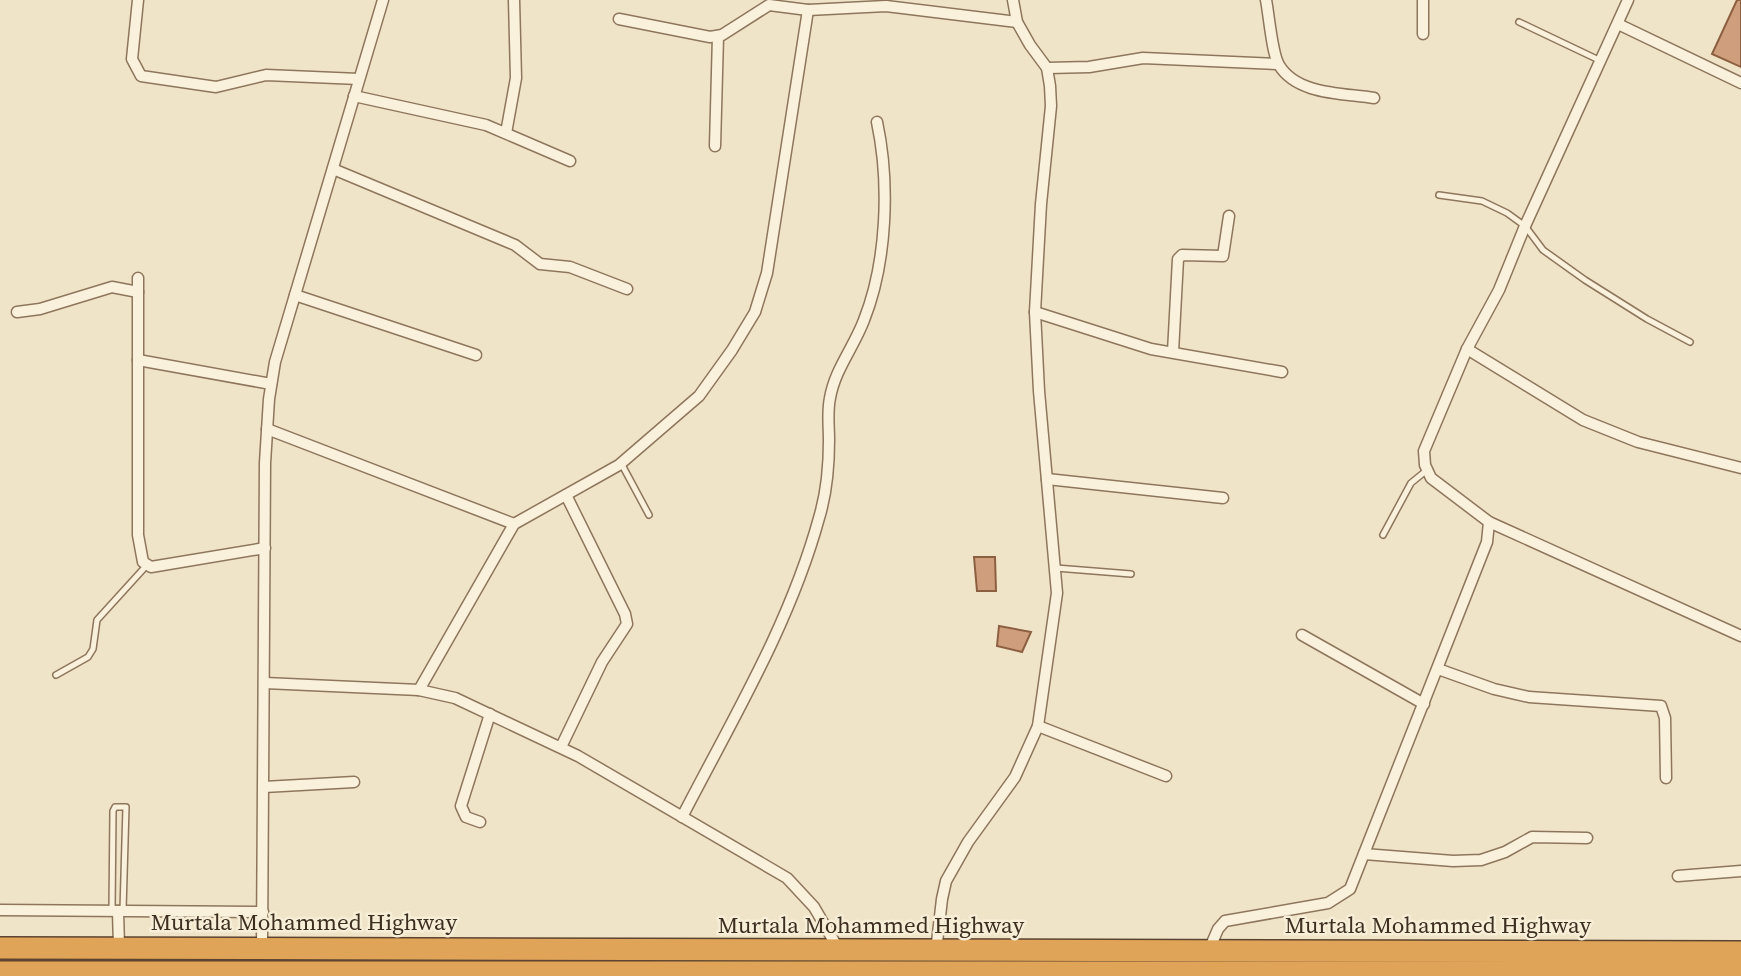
<svg xmlns="http://www.w3.org/2000/svg" width="1741" height="976" font-family="'Source Serif 4',serif">
  <style>
    .building { fill: #cf9f7d; stroke: #8d5f41; stroke-width: 2 }
    .lines { fill: none; stroke-linecap: round; stroke-linejoin: round }
    .lane-casing { stroke: #8d765c; stroke-width: 8 }
    .street-casing { stroke: #8d765c; stroke-width: 13 }
    .highway-casing { stroke: #5b4430; stroke-width: 24 }
    .lane { stroke: #faf1dc; stroke-width: 5 }
    .street { stroke: #faf1dc; stroke-width: 10 }
    .highway { stroke: #e0a458; stroke-width: 21 }
    .labels { text-anchor: middle; dominant-baseline: central; stroke-width: 5; stroke-linejoin: round; paint-order: stroke }
    .street-label { font-size: 23px; fill: #3d2e20; stroke: #f7eed8 }
  </style>
  <rect width="100%" height="100%" fill="#f0e4c8"/>
  <g class="building">
    <polygon points="1737,0 1741,0 1741,67 1712,54"/>
    <polygon points="974,557 995,557 996,591 977,591"/>
    <polygon points="999,626 1031,632 1022,652 997,646"/>
  </g>
  <g class="lines">
    <defs>
      <g id="lane">
        <polyline points="1519,22 1601,61"/>
        <polyline points="1439,195 1482,201 1507,213 1525,226 1543,250 1585,280 1647,319 1690,342"/>
        <polyline points="621,463 649,515"/>
        <polyline points="1383,535 1411,483 1427,470"/>
        <polyline points="1056,568 1131,574"/>
        <polyline points="56,675 88,657 93,649 97,620 147,565"/>
        <polyline points="112,910 113,811 115,807 126,807 123,910"/>
      </g>
      <g id="street">
        <polyline points="138,0 132,59 141,76 216,87 266,75 359,79"/>
        <path d="M1266,0C1269,15 1272,54 1279,65C1297,95 1343,93 1374,98"/>
        <polyline points="619,19 710,37 722,35 769,5 808,10 886,6 1017,22"/>
        <polyline points="1618,24 1741,83"/>
        <polyline points="1423,34 1423,0"/>
        <polyline points="1047,68 1089,67 1143,58 1278,64"/>
        <polyline points="354,96 486,125 570,161"/>
        <polyline points="506,133 516,78 514,0"/>
        <polyline points="715,146 718,36"/>
        <polyline points="333,169 515,245 540,264 570,267 627,289"/>
        <polyline points="138,278 138,535 143,562 151,567 265,548"/>
        <polyline points="295,295 476,355"/>
        <polyline points="17,312 40,309 112,287 138,292"/>
        <polyline points="1035,312 1151,349 1282,372"/>
        <polyline points="1467,349 1583,420 1638,442 1741,468"/>
        <polyline points="1173,352 1178,259 1182,255 1223,256 1229,216"/>
        <polyline points="138,360 271,384"/>
        <polyline points="267,429 514,524"/>
        <polyline points="1047,479 1223,498"/>
        <polyline points="1489,522 1741,636"/>
        <polyline points="1302,635 1424,704"/>
        <polyline points="1438,669 1494,689 1529,697 1661,706 1665,718 1666,778"/>
        <polyline points="265,683 419,690 455,698 578,756 787,878 814,907 839,950"/>
        <polyline points="419,690 514,524 619,465 699,396 732,350 755,312 767,273 808,10"/>
        <polyline points="1038,726 1166,776"/>
        <polyline points="561,747 602,662 627,624 625,614 566,495"/>
        <polyline points="264,787 354,782"/>
        <path d="M682,817C732,720 790,624 819,518C827,492 829,467 829,440C829,426 827,412 830,398C835,369 854,347 864,320C887,262 890,183 877,122"/>
        <polyline points="480,822 466,817 461,806 490,714"/>
        <polyline points="1364,854 1453,861 1481,860 1505,852 1532,837 1587,838"/>
        <polyline points="1678,876 1741,871"/>
        <polyline points="0,910 263,912"/>
        <polyline points="118,911 119,947"/>
        <polyline points="262,947 265,463 269,399 275,362 383,0"/>
        <polyline points="1209,950 1218,929 1225,921 1328,903 1350,889 1487,542 1489,522 1431,478 1425,465 1424,451 1467,349 1499,290 1525,226 1628,0"/>
        <polyline points="936,951 942,899 946,881 968,842 1015,777 1038,726 1057,593 1039,391 1035,312 1041,204 1051,106 1050,86 1047,68 1030,45 1017,22 1013,0"/>
      </g>
      <g id="highway">
        <polyline points="0,948 1741,952"/>
        <polyline points="0,972 1741,972"/>
      </g>
    </defs>
    <use href="#lane" class="lane-casing"/>
    <use href="#street" class="street-casing"/>
    <use href="#highway" class="highway-casing"/>
    <use href="#lane" class="lane"/>
    <use href="#street" class="street"/>
    <use href="#highway" class="highway"/>
  </g>
  <g class="labels">
    <g class="street-label">
      <text x="304" y="922">Murtala Mohammed Highway</text>
      <text x="871" y="925">Murtala Mohammed Highway</text>
      <text x="1438" y="925">Murtala Mohammed Highway</text>
    </g>
  </g>
</svg>
